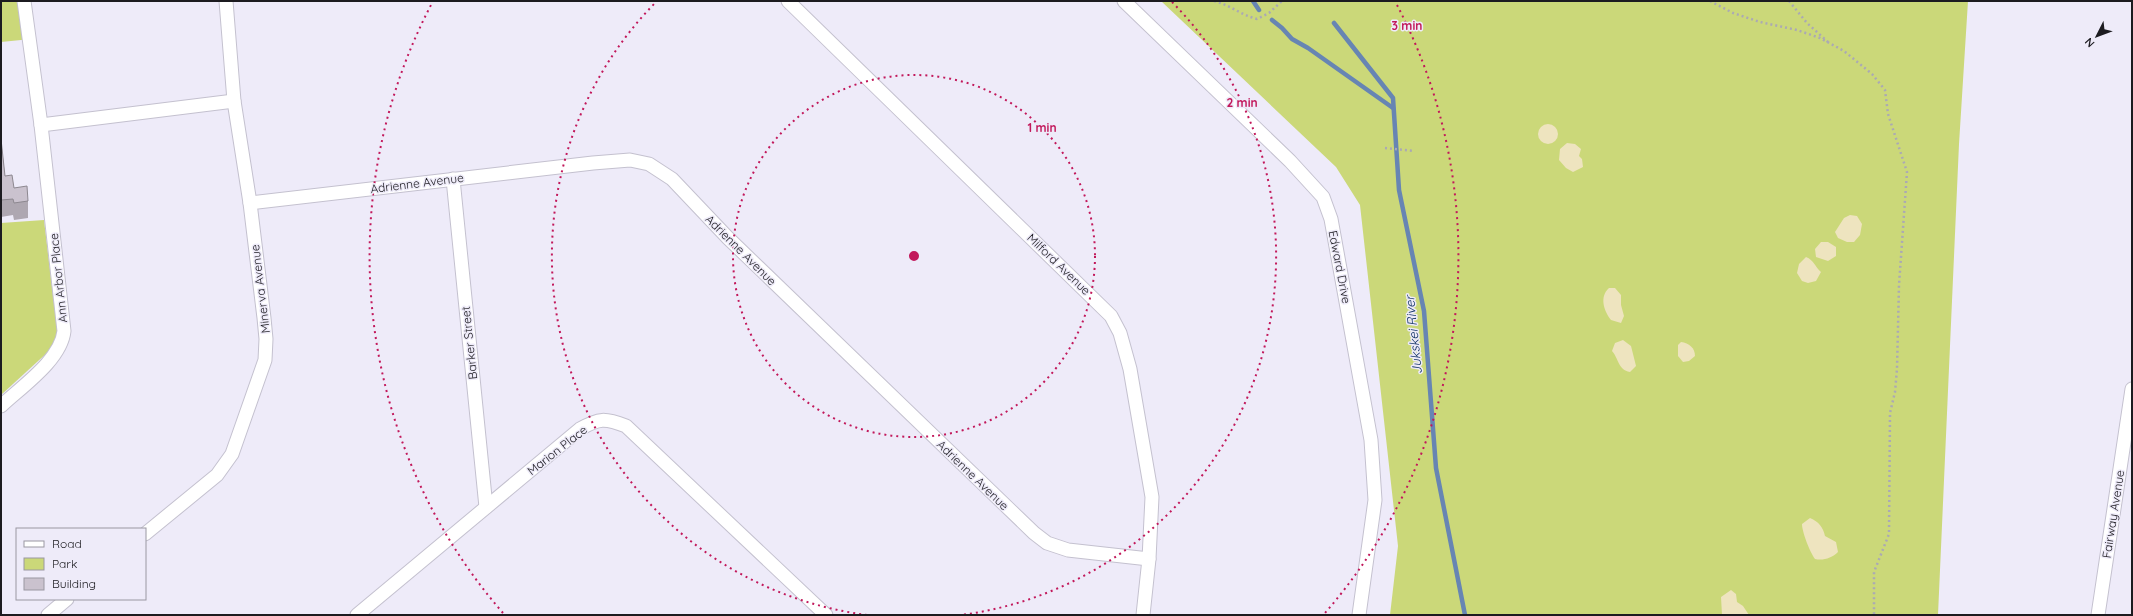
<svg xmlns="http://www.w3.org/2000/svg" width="2133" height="616" font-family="Quicksand,sans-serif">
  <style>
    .green { fill: #cbd879 }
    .sand { fill: #eee4bf }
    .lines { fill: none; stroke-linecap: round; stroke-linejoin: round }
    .stream { stroke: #6785b3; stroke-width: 4.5 }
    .minor-casing { stroke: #c4c1cf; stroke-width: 15 }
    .path { stroke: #aba9b4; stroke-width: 2.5; stroke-dasharray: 2 3; stroke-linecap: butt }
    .minor { stroke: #fff; stroke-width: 13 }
    .wall { fill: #aea7b1 }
    .building { fill: #cac2ce; stroke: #8d8890 }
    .ring { fill: none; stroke: #c2185b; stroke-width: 2; stroke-dasharray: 2 4 }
    .labels { text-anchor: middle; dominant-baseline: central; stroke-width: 3; stroke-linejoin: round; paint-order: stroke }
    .street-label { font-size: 12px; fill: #1c1b20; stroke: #eeebf9 }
    .water-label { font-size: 13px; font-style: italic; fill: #103263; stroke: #eeebf9 }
    .centre { fill: #c2185b; stroke: #eeebf9; stroke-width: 2 }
    .ring-label { font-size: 12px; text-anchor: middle; font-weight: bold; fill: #c2185b; stroke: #eeebf9; stroke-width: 3; stroke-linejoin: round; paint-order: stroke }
  </style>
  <rect width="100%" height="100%" fill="#eeebf9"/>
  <g class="green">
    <polygon points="1,1 27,1 31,39 1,42"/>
    <polygon points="1161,1 1968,1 1959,144 1938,615 1390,615 1398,546 1360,205 1336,167"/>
    <polygon points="44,220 58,337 49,351 1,395 1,223"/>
  </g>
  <g class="sand">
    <circle cx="1548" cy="134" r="10"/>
    <polygon points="1567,143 1575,144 1581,149 1579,156 1582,159 1583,167 1573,172 1566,168 1559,160 1560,149"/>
    <polygon points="1850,215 1857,216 1862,224 1860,235 1854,242 1847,242 1838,238 1835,232 1844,218"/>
    <polygon points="1821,242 1828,242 1836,247 1836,256 1828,261 1816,257 1815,249"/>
    <path d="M1806,257C1814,260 1815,267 1821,272L1816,281L1808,283L1802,281L1797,273L1799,264Z"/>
    <path d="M1609,288H1615L1621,295V305L1624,316L1621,323L1611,320C1604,311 1599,297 1609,288Z"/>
    <path d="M1623,340L1631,346L1636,366L1630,372C1618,370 1619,359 1612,351L1615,343Z"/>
    <path d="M1681,342C1689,343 1695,348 1695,356L1689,361L1683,362L1678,356V345Z"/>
    <path d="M1810,518C1819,522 1823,527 1825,536L1836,542L1838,552C1832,558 1823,561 1815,559C1810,552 1802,532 1802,524Z"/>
    <polygon points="1731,590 1736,594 1737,602 1743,606 1749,615 1722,615 1721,597"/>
  </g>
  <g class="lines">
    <g class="stream">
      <polyline points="1253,1 1259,10"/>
      <polyline points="1272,20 1282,28 1292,39 1308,48 1393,108"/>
      <polyline points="1334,23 1393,98 1399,190 1424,311 1436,468 1465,615"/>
    </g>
    <defs>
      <g id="minor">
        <polyline points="24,1 41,125"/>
        <polyline points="788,1 1111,316 1120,333 1130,369 1152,497 1149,559 1143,615"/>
        <polyline points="1124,1 1290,161 1323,197 1331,219 1371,440 1375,500 1359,615"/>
        <polyline points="453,179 486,507"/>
        <polyline points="250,203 593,163 630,160 649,164 672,179 728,238 1034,533 1047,543 1068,550 1149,559"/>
        <path d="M1,406C21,387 61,360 64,331L41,125L234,101"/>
        <polyline points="145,534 217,475 232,454 265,360 266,339 264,318 250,203 234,101 226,1"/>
        <polyline points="48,615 67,599"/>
        <path d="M357,615L580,429C599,418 605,418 626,426L826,615"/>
        <polyline points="2098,615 2132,389"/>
      </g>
    </defs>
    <use href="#minor" class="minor-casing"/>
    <g class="path">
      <path d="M1214,1C1230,5 1241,15 1257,19L1269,13L1282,1"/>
      <polyline points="1710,1 1733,13 1760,22 1797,30 1820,38 1844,51 1872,74 1885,90 1888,114 1907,172 1899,285 1897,369 1895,392 1890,413 1889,534 1874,572 1874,615"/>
      <polyline points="1789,1 1807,23 1828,42"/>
      <polyline points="1385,148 1414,151"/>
    </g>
    <use href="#minor" class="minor"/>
  </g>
  <polygon class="wall" points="1,139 5,176 14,188 28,201 28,218 14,220 13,215 1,217"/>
  <polygon class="building" points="1,139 5,176 12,175 14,188 27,186 28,201 14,203 13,199 1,200"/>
  <g class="ring">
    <circle cx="914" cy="256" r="181"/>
    <path d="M867 615A362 362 0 0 1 656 2M1172 2A362 362 0 0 1 961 615"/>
    <path d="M503 613A544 544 0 0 1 431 5M1397 5A544 544 0 0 1 1325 613"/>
  </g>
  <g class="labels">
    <g class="street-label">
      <text transform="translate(417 183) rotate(-7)">Adrienne Avenue</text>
      <text transform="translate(741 250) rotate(45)">Adrienne Avenue</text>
      <text transform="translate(1059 264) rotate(44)">Milford Avenue</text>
      <text transform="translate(1340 267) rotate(79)">Edward Drive</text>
      <text transform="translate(58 278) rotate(-96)">Ann Arbor Place</text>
      <text transform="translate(260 289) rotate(-97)">Minerva Avenue</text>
      <text transform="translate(469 343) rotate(-96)">Barker Street</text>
      <text transform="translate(557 450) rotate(-38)">Marion Place</text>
      <text transform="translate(973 475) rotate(44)">Adrienne Avenue</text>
      <text transform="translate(2113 514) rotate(-81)">Fairway Avenue</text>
    </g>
    <g class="water-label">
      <text transform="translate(1413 335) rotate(-96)">Jukskei River</text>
    </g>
  </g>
  <circle cx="914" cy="256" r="6" class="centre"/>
  <g class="ring-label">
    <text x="1407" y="30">3 min</text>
    <text x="1242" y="107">2 min</text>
    <text x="1042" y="132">1 min</text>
  </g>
  <rect width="2133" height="616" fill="none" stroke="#1c1b20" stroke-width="4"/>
  <rect x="16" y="528" width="130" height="72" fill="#eeebf9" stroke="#9a98a2"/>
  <rect x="24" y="541" width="20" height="6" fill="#ffffff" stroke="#9a98a2"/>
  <text x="52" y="548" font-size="12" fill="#1c1b20">Road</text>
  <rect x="24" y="558" width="20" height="12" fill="#cbd879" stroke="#9a98a2"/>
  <text x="52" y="568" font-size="12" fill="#1c1b20">Park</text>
  <rect x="24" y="578" width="20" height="12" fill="#cac2ce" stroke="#9a98a2"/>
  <text x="52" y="588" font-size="12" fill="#1c1b20">Building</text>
  <g transform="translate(2097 36) rotate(228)" stroke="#eeebf9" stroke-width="3" paint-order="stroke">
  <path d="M0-3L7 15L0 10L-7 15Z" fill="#1c1b20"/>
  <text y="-6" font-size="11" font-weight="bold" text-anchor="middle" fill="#1c1b20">N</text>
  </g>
</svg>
